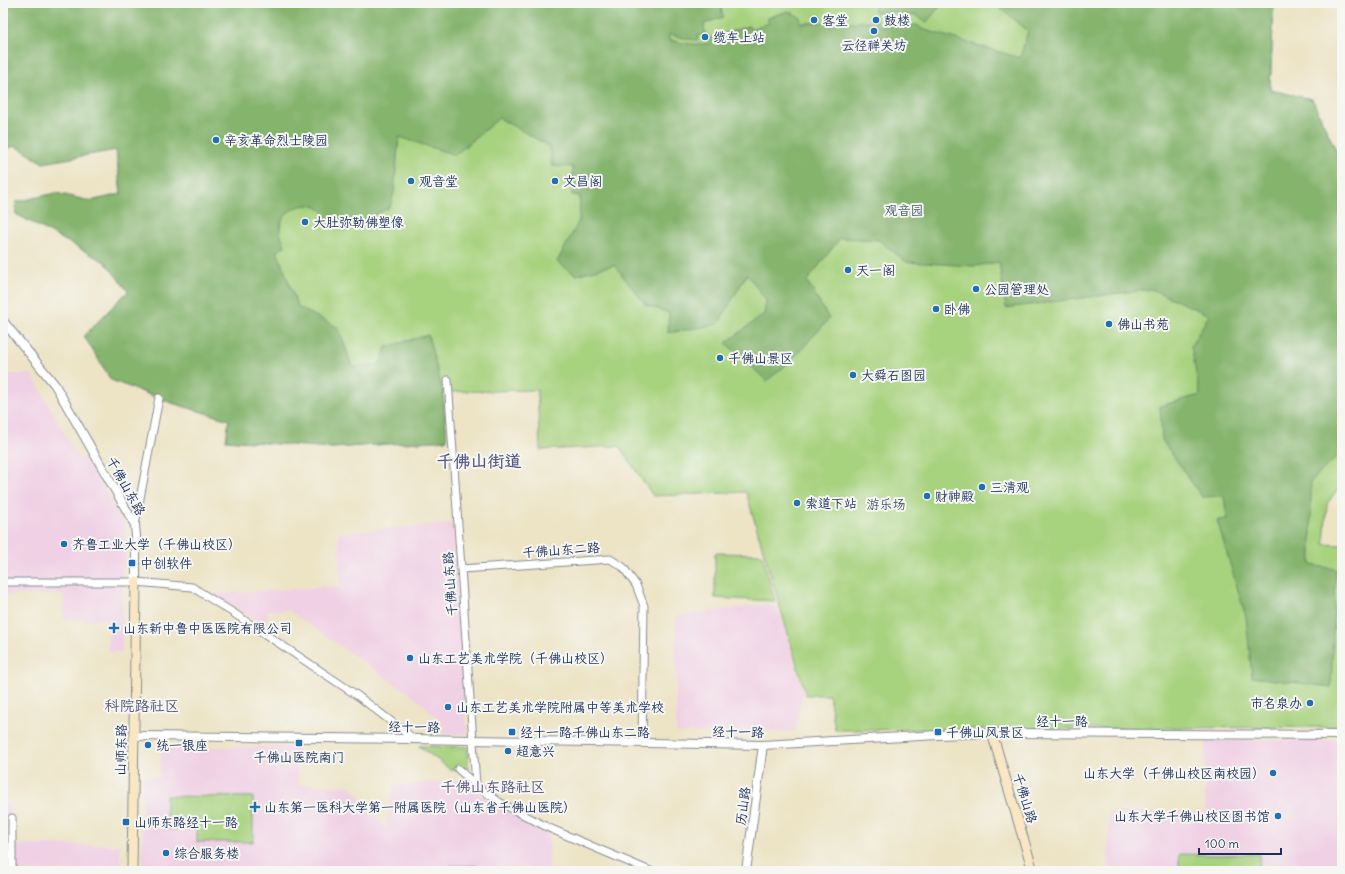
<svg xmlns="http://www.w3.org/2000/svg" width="1345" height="874" font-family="Delius,'LXGW WenKai TC',sans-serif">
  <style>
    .built { fill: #f0d0e4 }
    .green { fill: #a7d27e; stroke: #61806e }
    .forest { fill: #85b46d; stroke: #507266 }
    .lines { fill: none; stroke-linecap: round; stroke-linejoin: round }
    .minor-casing { stroke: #848a92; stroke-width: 9 }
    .tertiary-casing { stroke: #848a92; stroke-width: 10 }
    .secondary-casing { stroke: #848a92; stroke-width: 11 }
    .minor { stroke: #fff; stroke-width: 7 }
    .tertiary { stroke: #fff; stroke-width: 8 }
    .secondary { stroke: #f9e7c3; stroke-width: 9 }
    .poi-dot { fill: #1f6fb2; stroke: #f6f6f2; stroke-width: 1.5 }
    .labels { text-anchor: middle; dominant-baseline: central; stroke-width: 4; stroke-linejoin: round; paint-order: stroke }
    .poi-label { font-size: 13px; fill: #1b2f5e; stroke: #f6f6f2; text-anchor: start }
    .park-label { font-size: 13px; fill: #3e5866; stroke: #f6f6f2 }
    .street-label { font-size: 13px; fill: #1b2f5e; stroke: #f6f6f2 }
    .quarter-label { font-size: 15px; fill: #565783; stroke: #f6f6f2 }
    .district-label { font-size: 17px; font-weight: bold; fill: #565783; stroke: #f6f6f2 }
  </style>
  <rect width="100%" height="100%" fill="#f6f6f2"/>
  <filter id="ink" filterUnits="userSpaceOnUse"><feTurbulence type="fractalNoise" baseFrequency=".025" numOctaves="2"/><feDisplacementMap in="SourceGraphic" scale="8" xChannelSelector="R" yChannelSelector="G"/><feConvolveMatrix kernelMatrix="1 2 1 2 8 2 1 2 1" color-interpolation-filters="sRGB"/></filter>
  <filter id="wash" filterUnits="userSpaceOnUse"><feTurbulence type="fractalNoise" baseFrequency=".012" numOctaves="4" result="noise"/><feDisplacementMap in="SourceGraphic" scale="16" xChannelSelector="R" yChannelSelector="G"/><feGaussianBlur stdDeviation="0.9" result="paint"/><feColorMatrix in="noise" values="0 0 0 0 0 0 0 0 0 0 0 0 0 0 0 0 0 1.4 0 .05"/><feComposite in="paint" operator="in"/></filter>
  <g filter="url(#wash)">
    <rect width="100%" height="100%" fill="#ede4c6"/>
    <g class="built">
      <polygon points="3,374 32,374 78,458 85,458 125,525 126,564 122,570 122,652 108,652 108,620 64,620 64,595 3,595"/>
      <polygon points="453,523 467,734 442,734 442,722 417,699 288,610 267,611 266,627 213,594 341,586 338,533"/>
      <polygon points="767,604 778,609 803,690 795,731 676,733 676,616"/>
      <polygon points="1342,740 1342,871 1108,871 1109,812 1205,812 1205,741"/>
      <polygon points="161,747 298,747 298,785 351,786 386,828 393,786 457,780 513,814 549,835 549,871 142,871 142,777 160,777"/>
      <rect x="3" y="803" width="6" height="39"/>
      <rect x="15" y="845" width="105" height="26"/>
    </g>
    <g class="green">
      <polygon points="3,3 1274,3 1270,90 1312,99 1342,163 1342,483 1327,504 1324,544 1342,545 1342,727 835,730 829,695 806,695 746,492 653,496 619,446 540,450 537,390 443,392 447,440 332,448 226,440 229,420 172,403 111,380 84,336 128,291 105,262 16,214 16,202 56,193 90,201 121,194 116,150 43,163 16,146 3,149"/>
      <polygon points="715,553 762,554 775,601 715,598"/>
      <polygon points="419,746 468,747 468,769 450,769"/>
      <polygon points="166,796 253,797 253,842 197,842 197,829 166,829"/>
      <polygon points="1179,854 1217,855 1259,854 1260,868 1263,871 1179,871"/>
      <polygon points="450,866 477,866 476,871 450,871"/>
    </g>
    <g class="forest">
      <path d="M3,3H442L446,6L453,3H720L723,17L704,24L705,34L697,36L698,40L687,39L669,34V40C683,43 695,46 710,43L709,38L749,26L750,29L769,23L767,18L788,11L800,17L801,23L877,21L878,26L917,25L922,29L1020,58L1028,31L995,3H1274L1270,90L1312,99L1342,163V452L1311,481V565L1336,569L1331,687L1252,677L1246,617L1217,520L1227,519L1224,496L1202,497L1162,440L1160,406L1200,395L1191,346L1209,315L1151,289L1006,308L999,262L975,266L906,262L879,240L840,238L807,281L829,319L792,360L767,381L726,343L764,314L766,300L747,274L718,324L668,333L669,313L646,305L614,265L576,275L557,262L579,221L580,196L572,195L573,167L552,166L549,146L499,118L455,155L399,137L394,192L390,207L343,231L339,220L330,222C327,218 324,212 320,209C305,199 281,210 280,229C279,234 284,241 285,246L277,251L298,307L339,328L352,367L380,364L386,347L428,335L443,392L447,440L332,448L226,440L229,420L172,403L111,380L84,336L128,291L105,262L16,214V202L56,193L90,201L121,194L116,150L43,163L16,146L3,149Z"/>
      <polygon points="875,3 935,3 940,6 926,23 916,15 897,15 897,12 875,12"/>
    </g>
  </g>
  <g filter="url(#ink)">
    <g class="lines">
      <defs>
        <g id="minor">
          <polyline points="448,380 476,785"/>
          <polyline points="135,525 159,398"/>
          <polyline points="461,569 610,559 623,567 636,585 644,606 642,743"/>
          <polyline points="3,582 136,582 192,587 235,614 358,696 414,739"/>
          <polyline points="458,769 476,785 499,802 549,828 650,871"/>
          <polyline points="12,871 12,818"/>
        </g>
        <g id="tertiary">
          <polyline points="3,321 55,385 135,525 136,536 136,582"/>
          <polyline points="134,736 414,739 763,745 938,735 992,733 1342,735"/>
          <polyline points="746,871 763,745"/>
        </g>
        <g id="secondary">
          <polyline points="992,733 1033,871"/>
          <polyline points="132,871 136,582"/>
        </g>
      </defs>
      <use href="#minor" class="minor-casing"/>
      <use href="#tertiary" class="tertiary-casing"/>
      <use href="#secondary" class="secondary-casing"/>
      <use href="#minor" class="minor"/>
      <use href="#tertiary" class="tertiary"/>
      <use href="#secondary" class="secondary"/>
    </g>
  </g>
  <g class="poi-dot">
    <circle cx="814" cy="20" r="4"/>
    <circle cx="876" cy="20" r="4"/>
    <circle cx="874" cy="31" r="4"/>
    <circle cx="705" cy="37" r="4"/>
    <circle cx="216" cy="140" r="4"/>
    <circle cx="411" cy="181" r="4"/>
    <circle cx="555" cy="181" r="4"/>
    <circle cx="305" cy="222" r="4"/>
    <circle cx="848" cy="270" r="4"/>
    <circle cx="976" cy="289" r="4"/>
    <circle cx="936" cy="309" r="4"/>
    <circle cx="1109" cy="324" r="4"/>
    <circle cx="720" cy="358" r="4"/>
    <circle cx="853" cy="375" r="4"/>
    <circle cx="982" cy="487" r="4"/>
    <circle cx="927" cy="496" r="4"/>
    <circle cx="797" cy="503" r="4"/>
    <circle cx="64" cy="544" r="4"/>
    <rect x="128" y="559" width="8" height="8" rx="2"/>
    <path d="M112 622h4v4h4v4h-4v4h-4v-4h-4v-4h4z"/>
    <circle cx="410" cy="658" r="4"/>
    <circle cx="1310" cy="703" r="4"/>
    <circle cx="448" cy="707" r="4"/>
    <rect x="508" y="728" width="8" height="8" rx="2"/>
    <rect x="934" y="728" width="8" height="8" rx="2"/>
    <rect x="295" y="739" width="8" height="8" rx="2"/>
    <circle cx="148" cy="745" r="4"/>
    <circle cx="508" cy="751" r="4"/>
    <circle cx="1273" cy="773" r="4"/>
    <path d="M253 801h4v4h4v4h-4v4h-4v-4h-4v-4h4z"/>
    <circle cx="1278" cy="816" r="4"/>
    <rect x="122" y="818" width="8" height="8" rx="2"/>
    <circle cx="166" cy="853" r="4"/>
  </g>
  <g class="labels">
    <g class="poi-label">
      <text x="822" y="20">客堂</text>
      <text x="884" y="20">鼓楼</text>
      <text x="713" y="37">缆车上站</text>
      <text x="874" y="45" text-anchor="middle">云径禅关坊</text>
      <text x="224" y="140">辛亥革命烈士陵园</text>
      <text x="419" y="181">观音堂</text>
      <text x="563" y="181">文昌阁</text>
      <text x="313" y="222">大肚弥勒佛塑像</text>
      <text x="856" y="270">天一阁</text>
      <text x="984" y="289">公园管理处</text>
      <text x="944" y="309">卧佛</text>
      <text x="1117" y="324">佛山书苑</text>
      <text x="728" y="358">千佛山景区</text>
      <text x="861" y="375">大舜石图园</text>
      <text x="990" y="487">三清观</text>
      <text x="935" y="496">财神殿</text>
      <text x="805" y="503">索道下站</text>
      <text x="72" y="544">齐鲁工业大学（千佛山校区）</text>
      <text x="140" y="563">中创软件</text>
      <text x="123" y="628">山东新中鲁中医医院有限公司</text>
      <text x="418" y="658">山东工艺美术学院（千佛山校区）</text>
      <text x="1302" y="703" text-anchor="end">市名泉办</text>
      <text x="456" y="707">山东工艺美术学院附属中等美术学校</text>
      <text x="520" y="732">经十一路千佛山东二路</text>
      <text x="946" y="732">千佛山风景区</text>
      <text x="156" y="745">统一银座</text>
      <text x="516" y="751">超意兴</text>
      <text x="299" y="757" text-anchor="middle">千佛山医院南门</text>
      <text x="1265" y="773" text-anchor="end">山东大学（千佛山校区南校园）</text>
      <text x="264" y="807">山东第一医科大学第一附属医院（山东省千佛山医院）</text>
      <text x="1270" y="816" text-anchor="end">山东大学千佛山校区图书馆</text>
      <text x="134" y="822">山师东路经十一路</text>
      <text x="174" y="853">综合服务楼</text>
    </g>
    <g class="park-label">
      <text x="904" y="210">观音园</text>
      <text x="886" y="504">游乐场</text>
    </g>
    <g class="street-label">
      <text transform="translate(126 486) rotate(61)">千佛山东路</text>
      <text transform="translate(561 550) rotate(-4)">千佛山东二路</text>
      <text transform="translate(450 584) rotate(-94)">千佛山东路</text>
      <text x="1062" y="721">经十一路</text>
      <text transform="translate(414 727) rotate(1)">经十一路</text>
      <text transform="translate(738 732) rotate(1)">经十一路</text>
      <text transform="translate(121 750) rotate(-89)">山师东路</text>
      <text transform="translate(1025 798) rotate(73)">千佛山路</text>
      <text transform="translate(743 806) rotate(-82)">历山路</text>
    </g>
    <g class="quarter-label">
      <text x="142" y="705">科院路社区</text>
      <text x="493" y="786">千佛山东路社区</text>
    </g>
    <g class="district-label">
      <text x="479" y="461">千佛山街道</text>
    </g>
  </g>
  <rect width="1345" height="874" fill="none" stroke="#f6f6f2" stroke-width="16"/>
  <path d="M1199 848v6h82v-6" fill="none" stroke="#1b2f5e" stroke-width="2"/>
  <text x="1205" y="848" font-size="12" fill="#1b2f5e" stroke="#f6f6f2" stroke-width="3" paint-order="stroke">100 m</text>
</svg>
